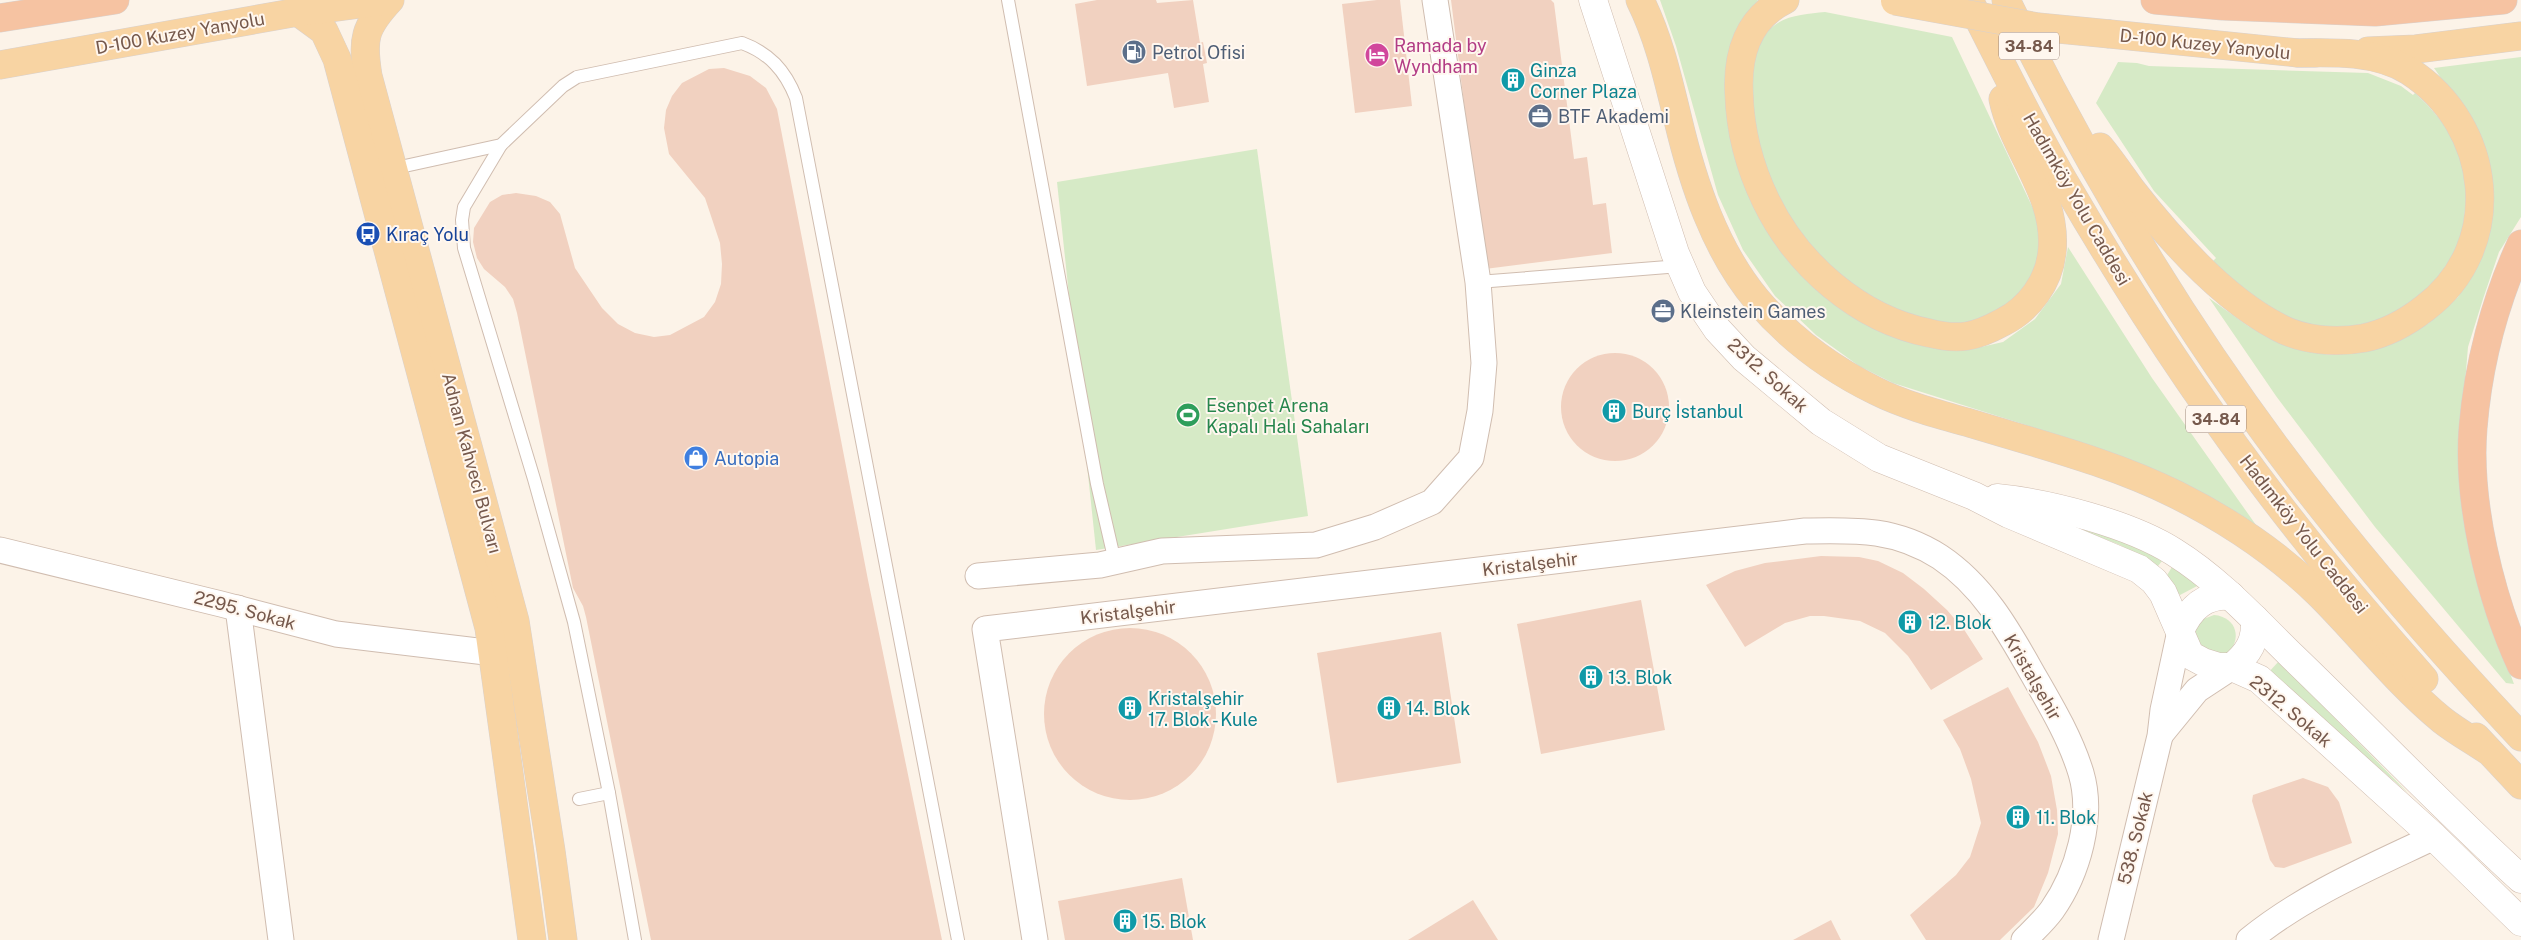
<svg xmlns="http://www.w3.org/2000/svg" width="2521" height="940" font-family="'Public Sans',sans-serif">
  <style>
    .green { fill: #d6eac6 }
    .building { fill: #f1d1c0 }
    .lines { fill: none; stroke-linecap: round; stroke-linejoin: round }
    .service-casing { stroke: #d0bdb0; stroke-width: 14 }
    .minor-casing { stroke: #d0bdb0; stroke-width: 27 }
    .tertiary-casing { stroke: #d0bdb0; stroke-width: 29 }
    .primary-casing { stroke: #d9d1cd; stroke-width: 29 }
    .trunk-casing { stroke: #d9d1cd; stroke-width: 29 }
    .service { stroke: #fff; stroke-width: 12 }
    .minor { stroke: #fff; stroke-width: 25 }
    .tertiary { stroke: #fff; stroke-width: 28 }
    .primary { stroke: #f8d4a3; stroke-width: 28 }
    .trunk { stroke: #f6c3a2; stroke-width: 28 }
    .primary-bridge-casing { stroke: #d9d1cd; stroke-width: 29; stroke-linecap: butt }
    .primary-bridge { stroke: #f8d4a3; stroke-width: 28 }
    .labels { text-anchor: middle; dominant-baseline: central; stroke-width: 4; stroke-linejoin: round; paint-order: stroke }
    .shield { fill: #fff7ef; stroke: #9f887d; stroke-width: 1 }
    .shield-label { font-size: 16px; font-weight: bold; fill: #76594c }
    .street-label { font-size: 18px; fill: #76594c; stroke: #fff7ef }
    .hotel-label { font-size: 18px; fill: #b23c85; stroke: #fff7ef; text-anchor: start }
    .service-label { font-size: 18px; fill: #4e5e75; stroke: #fff7ef; text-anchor: start }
    .culture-label { font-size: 18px; fill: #0d838f; stroke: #fff7ef; text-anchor: start }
    .transit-label { font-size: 18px; fill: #164399; stroke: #fff7ef; text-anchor: start }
    .leisure-label { font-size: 18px; fill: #27864d; stroke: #fff7ef; text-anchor: start }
    .shop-label { font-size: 18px; fill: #366cbe; stroke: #fff7ef; text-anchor: start }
  </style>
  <rect width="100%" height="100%" fill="#fcf3e8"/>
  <g class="green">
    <polygon points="1660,0 1758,0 1737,31 1751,198 1924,346 1968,350 2003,342 2035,319 2061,284 2068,247 2152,378 2256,525 2213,501 2064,437 1893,383 1859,366 1816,335 1775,296 1743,250 1718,195 1676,46"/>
    <path d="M1825,12L1952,37L2038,219C2044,258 2036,279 2009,307C2002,314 1964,327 1953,327C1945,327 1935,322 1927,320C1914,316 1900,313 1888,308C1867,299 1836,275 1821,259C1802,238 1785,212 1773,186C1756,148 1738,65 1769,30C1783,15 1806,14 1825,12Z"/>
    <polygon points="2521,57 2521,217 2499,252 2483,299 2468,347 2464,395 2496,636 2514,684 2506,683 2375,527 2276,396 2209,298 2248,326 2291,346 2329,355 2366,349 2400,340 2429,323 2458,297 2479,260 2470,120 2434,68"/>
    <path d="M2118,62L2137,63L2149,66L2368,73L2401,86L2413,95L2415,93C2436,112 2456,137 2464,164C2467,175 2466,188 2466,198C2465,217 2462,236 2455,254C2437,304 2364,336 2313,325C2273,317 2241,290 2211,263L2216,258L2154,191L2096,103Z"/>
    <polygon points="1257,149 1308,516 1096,550 1057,182"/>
    <polygon points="2056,520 2124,540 2162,561 2158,566 2120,545"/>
    <polygon points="2172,567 2199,585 2180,595 2166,577"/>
    <path d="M2214,615C2237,617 2243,640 2226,655H2205L2194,631L2201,620Z"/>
    <polygon points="2279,661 2408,793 2268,673"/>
  </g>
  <g class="building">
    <polygon points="1097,0 1156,0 1157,3 1193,0 1200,43 1203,42 1207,63 1203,64 1209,102 1174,108 1168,73 1087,86 1075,4"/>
    <polygon points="1377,0 1400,0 1412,106 1355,113 1342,4"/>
    <polygon points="1451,0 1551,0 1554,3 1574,159 1587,157 1593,205 1606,203 1612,253 1485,269"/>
    <polygon points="724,68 750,76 766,88 777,109 868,580 942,940 651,940 586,617 583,606 573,588 517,313 513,299 505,287 484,269 477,258 473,242 474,228 490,202 502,195 516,193 536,196 550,202 560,214 575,268 602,308 618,324 635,333 654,337 670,335 704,317 715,302 721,284 722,264 720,243 705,198 669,154 664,128 666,110 672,96 682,83 709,69"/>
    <circle cx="1615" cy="407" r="54"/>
    <polygon points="1821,556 1859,557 1878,561 1903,573 1924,589 1947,610 1965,631 1983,659 1931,690 1908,656 1885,633 1860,621 1824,616 1810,616 1785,623 1745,647 1706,585 1735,571 1765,563"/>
    <polygon points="1641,600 1665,730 1541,754 1517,624"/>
    <circle cx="1130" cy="714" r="86"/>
    <polygon points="1441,632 1461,763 1337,783 1317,653"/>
    <polygon points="2008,687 2038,742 2051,776 2057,810 2058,834 2048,873 2034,907 2000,940 1926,940 1910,915 1956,875 1970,857 1981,823 1971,779 1960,749 1943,720"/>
    <polygon points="2303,778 2328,787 2339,802 2352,843 2284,868 2275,867 2270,860 2252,801 2253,795"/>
    <polygon points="1182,878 1193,940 1065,940 1058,901"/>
    <polygon points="1473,900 1498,940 1408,940"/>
    <polygon points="1831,920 1841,940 1793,940"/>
  </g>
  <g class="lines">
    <defs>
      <g id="service">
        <polyline points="1008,0 1097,484 1115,562"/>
        <polyline points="501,145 464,207 462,220 464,248 534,479 574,622 609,793 635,940"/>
        <path d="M391,169L501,145L563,86L577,77L742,43C769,53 785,70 796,98L958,940"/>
        <polyline points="1478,282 1680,266"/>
        <polyline points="579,799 609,793"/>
      </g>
      <g id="minor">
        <polyline points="0,550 221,604 336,634 494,653"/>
        <polyline points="978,576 1100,565 1162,551 1316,545 1375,527 1432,502 1471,458 1480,411 1484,363 1478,282 1435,0"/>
        <polyline points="238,608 281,940"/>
        <polyline points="2161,734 2197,690 2232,667"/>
        <path d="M1035,940L985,629L1805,531C1855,530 1895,528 1940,557C1982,585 2007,628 2031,671C2050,704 2070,737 2081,773C2094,817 2078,873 2052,910C2044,921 2033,931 2024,940"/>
        <polyline points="2111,940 2160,736 2163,710 2180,631"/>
        <path d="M2249,940C2304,895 2371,867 2434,837"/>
      </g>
      <g id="tertiary">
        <polyline points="1593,0 1675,253 1692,292 1717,329 1744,358 1821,422 1879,458 1974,496 2009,514 2139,569 2154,581 2163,593 2190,655 2203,662 2219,667 2232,667 2259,679 2434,837 2521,922"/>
        <path d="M1997,498C2049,503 2130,524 2174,552C2219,580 2255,620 2293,657C2370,731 2443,808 2521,879"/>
        <path d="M2180,631C2190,608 2205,594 2231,596"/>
        <path d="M2232,667C2249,653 2256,641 2255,619"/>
      </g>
      <g id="primary">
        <path d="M390,0C364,28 362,39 368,76L515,621L551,851L563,940"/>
        <path d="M1640,0C1659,38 1668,79 1678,120C1693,183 1715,250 1757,300C1790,339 1831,369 1876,391C1906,406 1941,415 1973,424C2042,445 2113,463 2177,495C2229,521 2279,555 2320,595C2361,636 2397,683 2442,720C2456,731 2472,740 2487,750"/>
        <path d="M1785,0C1748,18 1737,54 1739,93C1740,132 1749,166 1766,201C1797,265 1859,319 1929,333C1941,336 1955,338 1967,336C1980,334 1992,328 2003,322C2029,309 2049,282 2052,252C2058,194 2014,152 2003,99"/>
        <path d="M1969,0C2002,64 2032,128 2069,190C2139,310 2217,428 2304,537C2342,586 2383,632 2424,679"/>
        <path d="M2006,0C2098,187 2208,367 2339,529C2397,601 2458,670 2521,737"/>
        <polyline points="298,12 324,31 337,59 489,628 532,940"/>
        <polyline points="2110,34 2298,53 2315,53"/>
        <polyline points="2368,51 2416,49 2521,36"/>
        <polyline points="0,65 298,12 389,0"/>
        <path d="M2100,147C2111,160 2121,175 2131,189C2169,238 2222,298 2278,327C2303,341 2337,343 2364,338C2388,333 2406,323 2425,308C2507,246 2493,125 2409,71C2377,51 2334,52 2298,53"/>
        <polyline points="2476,737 2521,785"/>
      </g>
      <g id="trunk">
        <polyline points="2155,0 2223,6 2375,12 2503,0"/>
        <polyline points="0,18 115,0"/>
        <path d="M2521,244C2495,301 2478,366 2473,428C2467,502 2490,597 2521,665"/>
      </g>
    </defs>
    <use href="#service" class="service-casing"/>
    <use href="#minor" class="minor-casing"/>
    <use href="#tertiary" class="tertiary-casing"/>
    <use href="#primary" class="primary-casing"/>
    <use href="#trunk" class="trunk-casing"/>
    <use href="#service" class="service"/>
    <use href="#minor" class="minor"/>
    <use href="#tertiary" class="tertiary"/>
    <use href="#primary" class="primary"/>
    <use href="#trunk" class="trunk"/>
    <defs>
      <polyline id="primary-bridge" points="1895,1 2038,27 2110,34"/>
    </defs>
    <use href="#primary-bridge" class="primary-bridge-casing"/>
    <use href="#primary-bridge" class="primary-bridge"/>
  </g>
  <defs>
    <symbol id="fuel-disc" viewBox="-11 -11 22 22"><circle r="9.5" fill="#5c6f8a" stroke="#fff7ef"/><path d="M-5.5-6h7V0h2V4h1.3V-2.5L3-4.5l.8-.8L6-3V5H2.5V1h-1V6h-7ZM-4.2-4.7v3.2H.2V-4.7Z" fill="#fff"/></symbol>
    <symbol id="hotel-disc" viewBox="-11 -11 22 22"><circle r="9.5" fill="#d1479c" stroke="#fff7ef"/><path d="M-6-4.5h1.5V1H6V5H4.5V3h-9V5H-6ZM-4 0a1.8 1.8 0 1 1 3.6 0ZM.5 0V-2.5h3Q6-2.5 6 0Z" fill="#fff"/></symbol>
    <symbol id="building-disc" viewBox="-11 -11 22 22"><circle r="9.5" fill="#0f9aa8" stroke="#fff7ef"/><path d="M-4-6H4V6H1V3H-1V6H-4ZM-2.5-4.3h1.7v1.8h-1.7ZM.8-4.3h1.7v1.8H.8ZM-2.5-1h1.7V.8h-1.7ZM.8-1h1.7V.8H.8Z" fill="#fff"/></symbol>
    <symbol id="office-disc" viewBox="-11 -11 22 22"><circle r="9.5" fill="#5c6f8a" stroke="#fff7ef"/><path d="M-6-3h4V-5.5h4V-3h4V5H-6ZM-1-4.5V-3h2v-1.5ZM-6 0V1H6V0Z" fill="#fff"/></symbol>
    <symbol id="bus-disc" viewBox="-11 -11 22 22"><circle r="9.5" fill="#1a4fb4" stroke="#fff7ef"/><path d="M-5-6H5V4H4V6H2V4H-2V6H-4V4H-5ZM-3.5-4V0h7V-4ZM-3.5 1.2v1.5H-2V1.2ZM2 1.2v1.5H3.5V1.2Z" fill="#fff"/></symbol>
    <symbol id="stadium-disc" viewBox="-11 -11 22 22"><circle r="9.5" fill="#2e9e5b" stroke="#fff7ef"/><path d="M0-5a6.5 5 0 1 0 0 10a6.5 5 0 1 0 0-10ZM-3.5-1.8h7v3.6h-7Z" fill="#fff"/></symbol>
    <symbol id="shop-disc" viewBox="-11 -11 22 22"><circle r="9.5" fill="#3f7fe0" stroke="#fff7ef"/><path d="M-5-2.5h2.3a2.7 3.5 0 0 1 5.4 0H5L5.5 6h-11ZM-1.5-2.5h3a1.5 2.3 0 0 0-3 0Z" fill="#fff"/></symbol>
  </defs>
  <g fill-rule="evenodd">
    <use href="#fuel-disc" x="1120" y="38" width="28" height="28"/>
    <use href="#hotel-disc" x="1363" y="41" width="28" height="28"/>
    <use href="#building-disc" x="1499" y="66" width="28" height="28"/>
    <use href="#office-disc" x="1526" y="102" width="28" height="28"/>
    <use href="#bus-disc" x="354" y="220" width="28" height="28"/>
    <use href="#office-disc" x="1649" y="297" width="28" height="28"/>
    <use href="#building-disc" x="1600" y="397" width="28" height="28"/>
    <use href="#stadium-disc" x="1174" y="401" width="28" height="28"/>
    <use href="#shop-disc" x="682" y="444" width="28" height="28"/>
    <use href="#building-disc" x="1896" y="608" width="28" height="28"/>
    <use href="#building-disc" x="1577" y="663" width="28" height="28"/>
    <use href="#building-disc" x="1116" y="694" width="28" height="28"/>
    <use href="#building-disc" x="1375" y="694" width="28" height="28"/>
    <use href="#building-disc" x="2004" y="803" width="28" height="28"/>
    <use href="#building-disc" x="1111" y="907" width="28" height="28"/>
  </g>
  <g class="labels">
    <g class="shield">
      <rect x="1999" y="32.5" width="60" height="27" rx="4"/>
      <rect x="2186" y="405.5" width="60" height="27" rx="4"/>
    </g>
    <g class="shield-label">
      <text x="2029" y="46">34-84</text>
      <text x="2216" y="419">34-84</text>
    </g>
    <g class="street-label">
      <text transform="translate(180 33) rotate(-10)">D-100 Kuzey Yanyolu</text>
      <text transform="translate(2205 44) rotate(6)">D-100 Kuzey Yanyolu</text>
      <text transform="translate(2077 199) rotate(60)">Hadımköy Yolu Caddesi</text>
      <text transform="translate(1768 375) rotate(42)">2312. Sokak</text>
      <text transform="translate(472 463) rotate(75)">Adnan Kahveci Bulvarı</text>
      <text transform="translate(2304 534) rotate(52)">Hadımköy Yolu Caddesi</text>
      <text transform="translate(1530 564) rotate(-7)">Kristalşehir</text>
      <text transform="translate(245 610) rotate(15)">2295. Sokak</text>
      <text transform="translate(1128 612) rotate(-7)">Kristalşehir</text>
      <text transform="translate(2033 677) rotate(60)">Kristalşehir</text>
      <text transform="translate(2291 711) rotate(40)">2312. Sokak</text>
      <text transform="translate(2135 838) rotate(-76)">538. Sokak</text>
    </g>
    <g class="hotel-label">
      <text x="1394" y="45">Ramada by<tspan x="1394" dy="21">Wyndham</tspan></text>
    </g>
    <g class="service-label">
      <text x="1152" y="52">Petrol Ofisi</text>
      <text x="1558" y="116">BTF Akademi</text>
      <text x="1680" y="311">Kleinstein Games</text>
    </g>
    <g class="culture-label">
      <text x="1530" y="70">Ginza<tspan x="1530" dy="21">Corner Plaza</tspan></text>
      <text x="1632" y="411">Burç İstanbul</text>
      <text x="1928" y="622">12. Blok</text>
      <text x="1608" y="677">13. Blok</text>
      <text x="1148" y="698">Kristalşehir<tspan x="1148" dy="21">17. Blok - Kule</tspan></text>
      <text x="1406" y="708">14. Blok</text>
      <text x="2036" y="817">11. Blok</text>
      <text x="1142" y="921">15. Blok</text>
    </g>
    <g class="transit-label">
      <text x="386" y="234">Kıraç Yolu</text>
    </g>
    <g class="leisure-label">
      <text x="1206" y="405">Esenpet Arena<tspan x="1206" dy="21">Kapalı Halı Sahaları</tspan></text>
    </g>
    <g class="shop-label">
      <text x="714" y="458">Autopia</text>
    </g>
  </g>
</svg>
